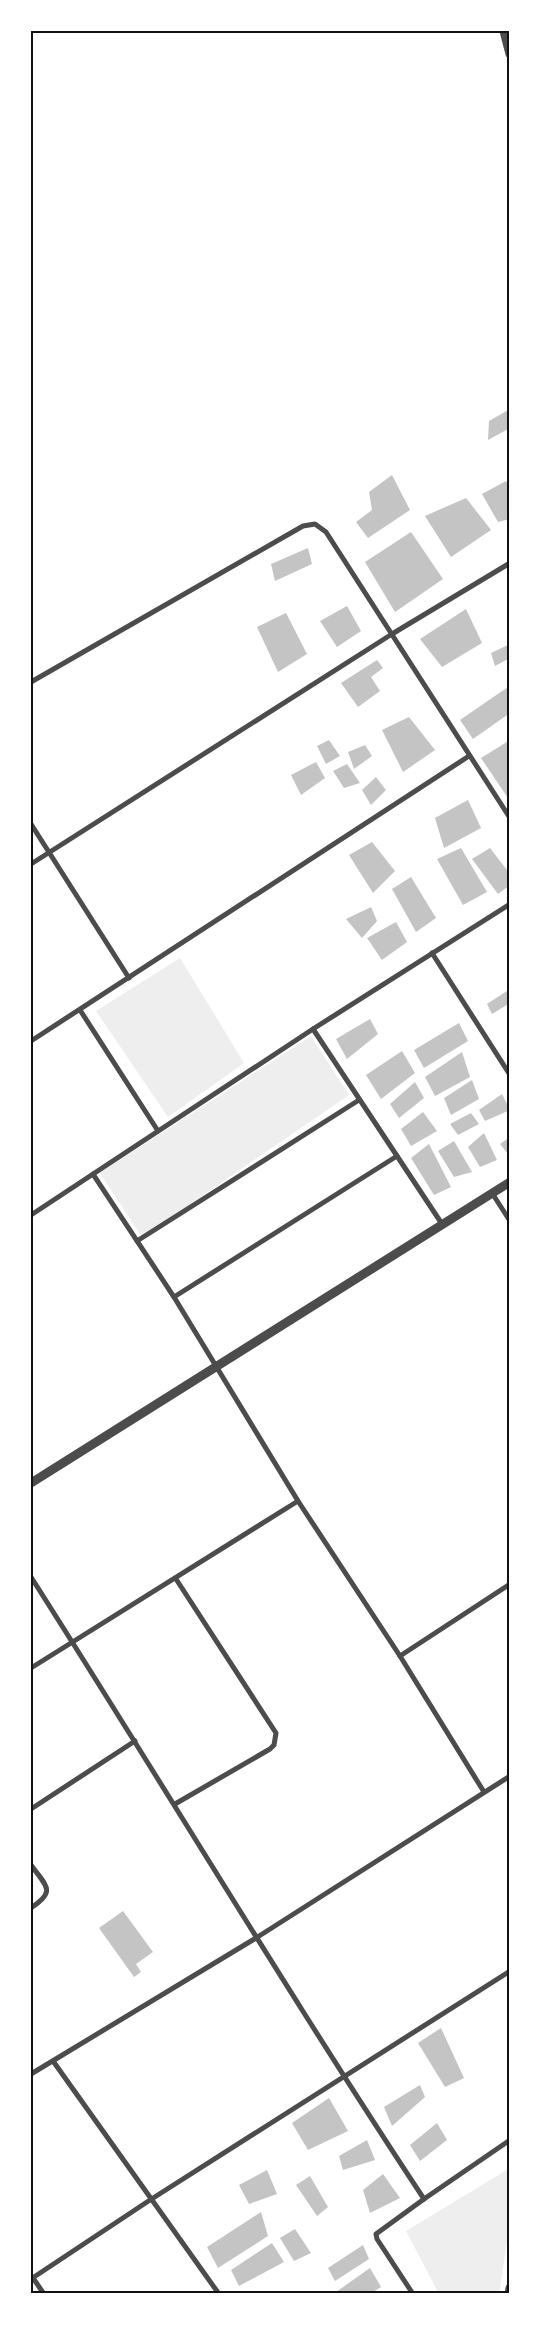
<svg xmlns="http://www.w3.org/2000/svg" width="541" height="2325" font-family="'Roboto Condensed',sans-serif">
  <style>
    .green { fill: #eee }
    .building { fill: #c4c4c4 }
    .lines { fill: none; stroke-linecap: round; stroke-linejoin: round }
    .minor { stroke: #4c4c4c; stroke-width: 5 }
    .tertiary { stroke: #4c4c4c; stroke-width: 9 }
    .neatline { fill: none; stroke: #111; stroke-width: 2 }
  </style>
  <rect width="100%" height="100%" fill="#fff"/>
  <g class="green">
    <polygon points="180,958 244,1063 168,1117 96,1011"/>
    <polygon points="311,1036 349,1095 142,1237 100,1173"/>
    <polygon points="510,2168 510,2222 499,2294 439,2294 406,2231"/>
  </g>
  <g class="building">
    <polygon points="510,409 510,428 488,440 489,421"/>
    <polygon points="392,475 410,510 368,538 356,522 372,510 369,492"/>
    <polygon points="506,481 510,487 510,519 498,522 482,494"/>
    <polygon points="466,498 491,530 451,557 425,516"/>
    <polygon points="411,532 443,579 395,612 365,562"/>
    <polygon points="308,548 312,564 275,581 271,564"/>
    <polygon points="347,606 361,631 337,647 320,621"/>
    <polygon points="466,609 482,643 442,667 420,639"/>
    <polygon points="286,613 307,654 278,672 257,627"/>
    <polygon points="510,644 510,658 495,666 491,653"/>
    <polygon points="377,660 383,668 371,677 380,691 358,707 341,683"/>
    <polygon points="508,687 510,690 510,713 473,739 460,720"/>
    <polygon points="409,717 435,750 403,772 382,730"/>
    <polygon points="329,740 340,756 326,764 317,746"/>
    <polygon points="510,740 510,801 481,758"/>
    <polygon points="365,745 372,756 354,769 348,752"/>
    <polygon points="316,762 325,778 301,795 291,775"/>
    <polygon points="347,764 360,783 344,788 333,771"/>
    <polygon points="376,777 386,790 371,805 362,790"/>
    <polygon points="468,800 481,828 444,848 435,818"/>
    <polygon points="372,842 395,871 373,893 349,855"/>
    <polygon points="461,848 487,892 463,905 437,859"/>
    <polygon points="490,848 510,874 510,885 498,894 472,859"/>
    <polygon points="411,877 436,918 416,932 392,889"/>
    <polygon points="371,907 377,921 362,938 346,919"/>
    <polygon points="396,922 407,942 382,960 367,938"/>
    <polygon points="510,989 510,1003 492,1014 487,1004"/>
    <polygon points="370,1019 378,1034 347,1059 336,1039"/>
    <polygon points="459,1023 468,1041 424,1068 414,1050"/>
    <polygon points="402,1051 415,1073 381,1099 366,1075"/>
    <polygon points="462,1052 470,1077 435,1096 425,1077"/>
    <polygon points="472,1080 479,1099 451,1115 444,1098"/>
    <polygon points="415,1082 424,1098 399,1118 390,1104"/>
    <polygon points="502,1094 510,1110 485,1121 479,1110"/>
    <polygon points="423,1112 437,1131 411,1146 401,1129"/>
    <polygon points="471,1113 479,1124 458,1135 450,1124"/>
    <polygon points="484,1133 497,1160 480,1167 468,1147"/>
    <polygon points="510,1137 510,1153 508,1154 500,1144"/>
    <polygon points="454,1141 472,1172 454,1177 438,1151"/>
    <polygon points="429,1144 451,1187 434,1195 411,1158"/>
    <polygon points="123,1911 153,1952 136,1964 141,1972 134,1977 99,1928"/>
    <polygon points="441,2028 464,2078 445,2087 418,2043"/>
    <polygon points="420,2085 425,2097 392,2126 384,2107"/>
    <polygon points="329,2098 348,2131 308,2150 292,2123"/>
    <polygon points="437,2123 447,2140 420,2161 410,2145"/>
    <polygon points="367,2140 375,2160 343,2170 339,2156"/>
    <polygon points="267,2170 277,2194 249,2204 239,2185"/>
    <polygon points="383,2174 400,2198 370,2213 363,2190"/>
    <polygon points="310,2176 328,2207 317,2216 296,2185"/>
    <polygon points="261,2212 268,2236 218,2268 207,2247"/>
    <polygon points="295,2229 311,2253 294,2261 280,2238"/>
    <polygon points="272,2243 284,2262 239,2286 231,2270"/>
    <polygon points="363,2245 369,2259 335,2281 328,2268"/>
    <polygon points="370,2268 381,2287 370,2294 337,2294 336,2292"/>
  </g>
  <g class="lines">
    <g class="minor">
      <polyline points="31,682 303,526 315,524 326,532 510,818"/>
      <polyline points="31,824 129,978"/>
      <polyline points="31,864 392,634 510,563"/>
      <polyline points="432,953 510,1075"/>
      <polyline points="80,1010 158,1131"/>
      <polyline points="313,1029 442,1224"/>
      <polyline points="31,1041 469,756"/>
      <polyline points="93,1174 174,1297 298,1501 400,1656 484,1792"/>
      <polyline points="492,1193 510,1221"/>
      <polyline points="31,1215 313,1029 510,904"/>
      <polyline points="137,1241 359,1100"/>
      <polyline points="174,1297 397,1156"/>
      <path d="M31,1577C163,1784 289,1995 424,2199L376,2234L377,2239L413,2294"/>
      <polyline points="400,1656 510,1584"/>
      <polyline points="31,1668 298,1501"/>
      <polyline points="175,1804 270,1749 274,1745 276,1733 176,1579"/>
      <polyline points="31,1809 135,1741"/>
      <path d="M31,1865C46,1886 57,1891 31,1908"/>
      <polyline points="53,2061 219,2294"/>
      <polyline points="31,2074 256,1938 510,1776"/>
      <polyline points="424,2199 510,2140"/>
      <polyline points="33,2278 44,2294"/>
      <polyline points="31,2279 150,2200 510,1971"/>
    </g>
    <g class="tertiary">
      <polyline points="504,31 510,54"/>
      <polyline points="31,1483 510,1182"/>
      <polyline points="509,2294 510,2288"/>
    </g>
  </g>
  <rect width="541" height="2325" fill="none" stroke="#ffffff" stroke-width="65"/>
  <rect x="32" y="32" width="476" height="2260" class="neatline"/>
</svg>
